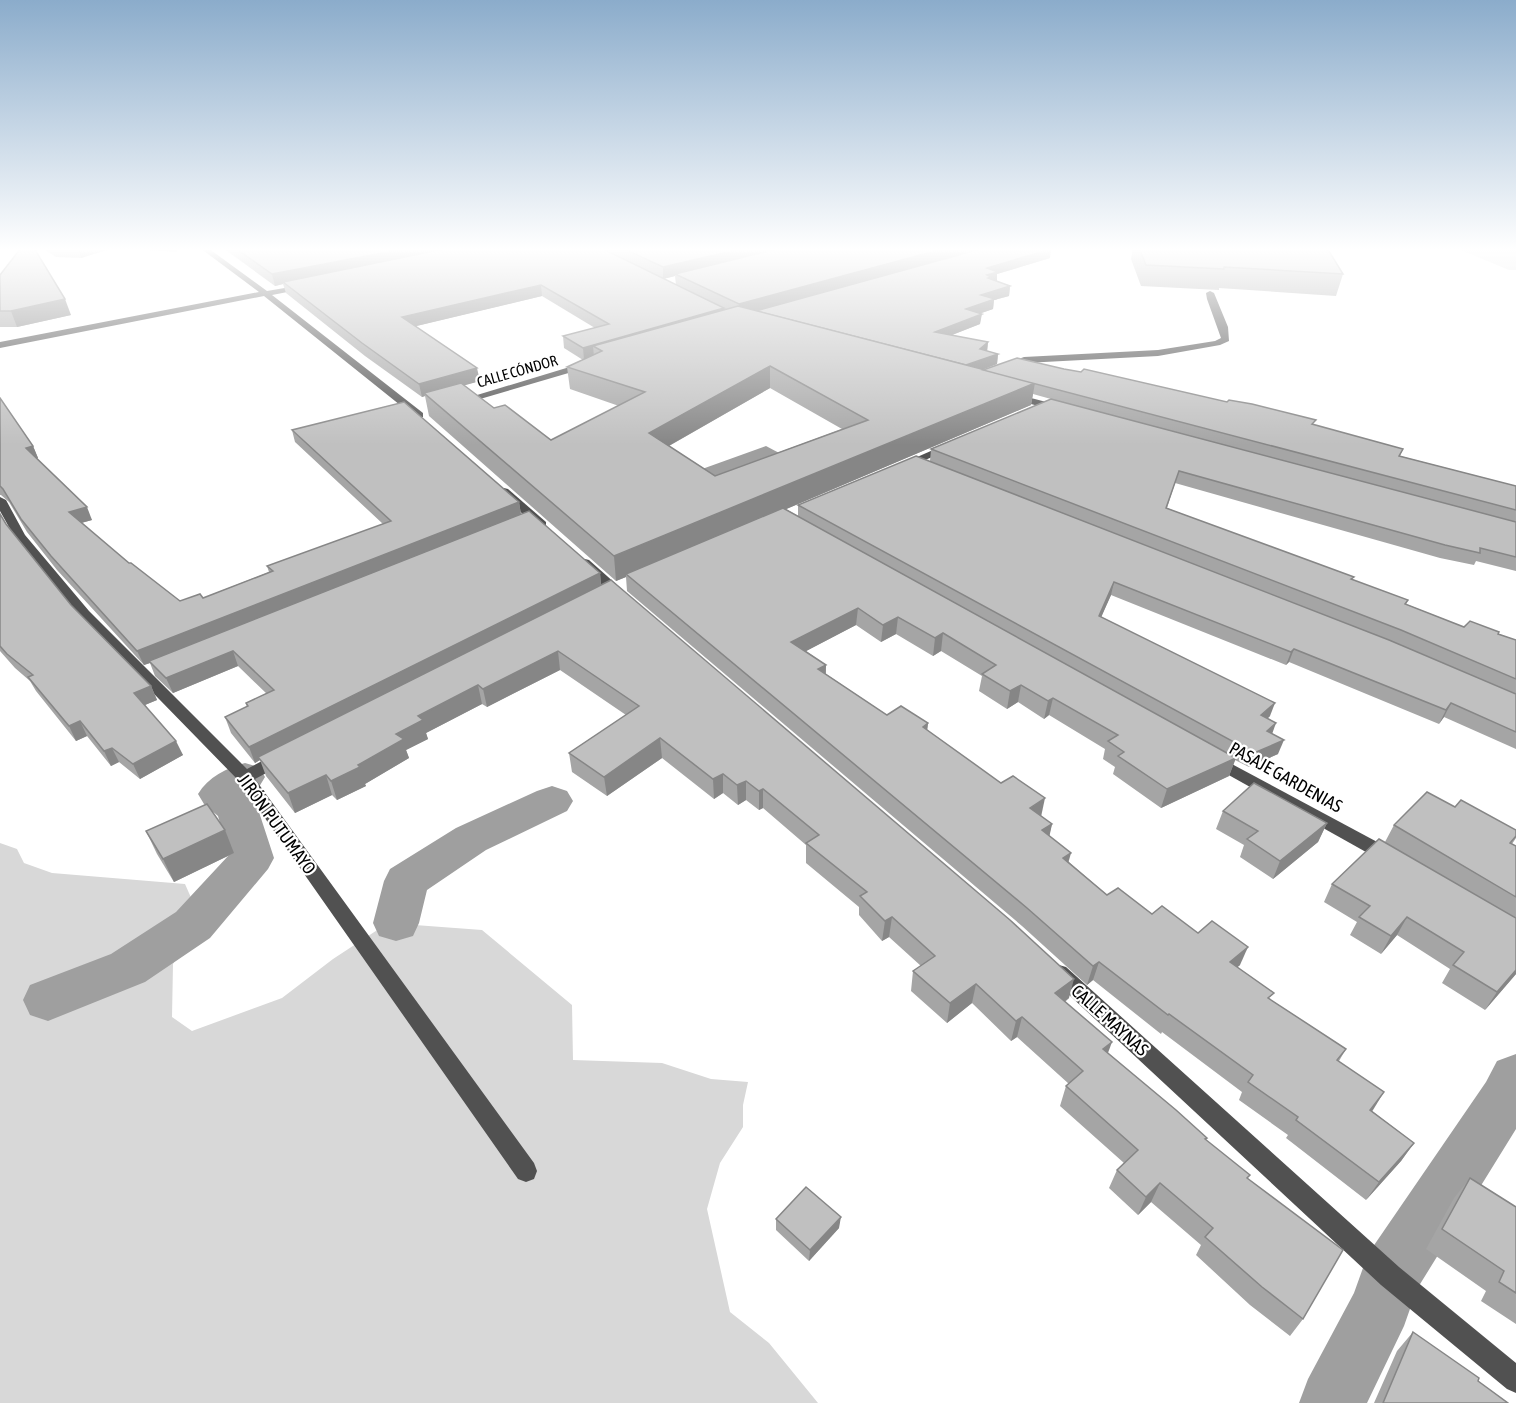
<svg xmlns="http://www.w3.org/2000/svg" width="1516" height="1403" font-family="'Asap Condensed',sans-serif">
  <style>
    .green { fill: #d8d8d8 }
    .water { fill: #9f9f9f }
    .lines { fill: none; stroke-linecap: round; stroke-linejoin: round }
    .canal { fill: #9f9f9f; fill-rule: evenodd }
    .minor { fill: #515151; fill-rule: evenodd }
    .wall { fill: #a5a5a5; fill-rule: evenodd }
    .shaded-wall { fill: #868686 }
    .building { fill: #c0c0c0; stroke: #868686; stroke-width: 1.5; fill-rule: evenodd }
    .labels { text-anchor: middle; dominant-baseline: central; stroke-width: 4.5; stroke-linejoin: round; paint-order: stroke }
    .far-street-label { font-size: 15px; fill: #000; stroke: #fff }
    .street-label { font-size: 18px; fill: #000; stroke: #fff }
  </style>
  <rect width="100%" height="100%" fill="#fff"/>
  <g class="green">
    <polygon points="1456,248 1516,248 1516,270 1509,270"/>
    <polygon points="0,843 17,849 24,863 52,873 185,884 200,918 173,964 172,1017 192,1031 282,998 333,959 388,923 482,930 572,1005 573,1060 662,1063 711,1079 748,1082 743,1105 743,1127 720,1163 707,1209 730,1312 769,1343 818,1403 0,1403"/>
  </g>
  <polygon class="water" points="766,446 798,463 722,492 691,473"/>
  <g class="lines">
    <g class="canal">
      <path d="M245,763L259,767L265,777L259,787L247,795L258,809L274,858L268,869L210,938L145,982L48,1021L30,1015L23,1000L30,985L111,954L176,912L229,855L218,816L204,804L198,794C208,777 227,768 245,763Z"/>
      <polygon points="552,786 567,791 573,801 567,811 486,850 427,890 419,923 413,936 396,941 379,936 373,923 384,881 390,869 456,828 537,791"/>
      <polygon points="1516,1054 1516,1129 1417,1289 1404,1326 1367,1403 1299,1403 1308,1379 1354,1293 1368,1254 1486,1082 1497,1061"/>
    </g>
    <g class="minor">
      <polygon points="200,248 208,248 267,291 308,284 308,288 272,295 423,413 423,417 415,417 264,296 0,348 0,342 259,292"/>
      <polygon points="1210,291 1214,293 1228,327 1229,341 1220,345 1158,356 1025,363 1008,368 1003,365 1024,357 1158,350 1215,341 1221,338 1207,299 1206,293"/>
      <polygon points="586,362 591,365 589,367 463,404 454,402"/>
      <polygon points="1012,393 1065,407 1066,409 1061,412 1008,398 1008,394"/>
      <polygon points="949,443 954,446 953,448 909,467 901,467 899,465"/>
      <polygon points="504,488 508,489 546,522 546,528 538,528 500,493 500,489"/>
      <polygon points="0,497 6,500 25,535 89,611 247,769 275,754 287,754 289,758 287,762 255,779 534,1163 537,1171 534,1179 526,1182 518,1179 239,781 79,617 14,536 0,511"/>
      <polygon points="585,559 589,560 625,592 627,595 625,598 615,598 581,566 579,563 581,560"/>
      <polygon points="1215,755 1394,851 1397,856 1394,861 1388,862 1382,861 1209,764 1207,760 1209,756"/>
      <polygon points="1059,965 1066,967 1399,1267 1516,1363 1516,1393 1507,1389 1381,1285 1052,979 1049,973 1052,967"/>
    </g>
  </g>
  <g class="wall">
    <polygon points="42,248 176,248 177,252 113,248 81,258 56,257"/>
    <path d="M223,248H976V250L1050,258L997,274V281L1010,286L1009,296L994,300L993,309L981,313L980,324L952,335L988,342L987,351L998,354L997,364L982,370L1064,369L1314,425L1403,449L1400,456L1516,486V571L1476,561L1474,565L1440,558L1175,483L1167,508L1353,580L1408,600L1406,604L1464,627L1499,634L1516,640V749L1444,717L1439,724L1289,662L1286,665L1111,595L1101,617L1270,716L1267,719L1278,754L1249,767L1235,760L1229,776L1161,808L1113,774L1115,767L1103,759L1105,749L1049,715L1044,719L1018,702L1007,709L979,691L982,676L941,651L933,656L896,634L881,642L856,625L806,651L826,665V674L887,715L928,723L927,730L1052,824L1049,836L1069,862L1107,895L1152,914L1240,965L1237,967L1270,1000L1346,1049L1339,1061L1372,1111L1414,1143L1401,1161L1366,1200L1286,1138L1288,1135L1239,1100L1242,1092L1162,1032L1161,1034L1093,980L1087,985L1022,926L627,591L626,577L616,581L429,416L425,396L422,397L365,356L286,293L283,284L275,286ZM675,276L676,285L663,279ZM542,296L595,328L563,336L564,348L583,360L567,367L570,389L619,406L551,440L494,408L464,385L480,381L416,326ZM770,388L842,429L715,476L669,446ZM1033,394L1051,399L931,449L930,461L798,505V516L786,509L1031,405Z"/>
    <polygon points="1133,248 1327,248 1343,274 1336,296 1219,288 1219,290 1141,286 1131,259"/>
    <polygon points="0,275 71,315 17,327 0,327"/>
    <polygon points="0,398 33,446 38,458 37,459 92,520 81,523 129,563 180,601 203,598 269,572 267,566 383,524 295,442 292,430 519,502 521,514 600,573 601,585 1069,998 1065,1002 1108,1053 1207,1138 1206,1140 1248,1178 1303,1319 1290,1336 1250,1305 1196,1255 1201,1245 1151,1202 1138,1215 1109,1188 1117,1170 1124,1163 1060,1106 1066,1086 1069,1084 1017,1037 1011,1041 972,1003 947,1023 911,991 913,971 921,966 889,937 882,941 859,915 859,907 806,863 806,845 763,808 759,810 746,800 738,805 723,793 714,799 662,758 607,796 572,772 569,753 626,715 560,670 487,707 482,704 426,733 428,739 406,750 409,758 365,784 366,786 337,800 332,795 295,813 266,776 260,760 255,763 231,733 225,717 247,707 246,703 267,694 238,666 173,693 155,676 150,663 144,665 57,570 27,532 9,502 1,495 0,495"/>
    <polygon points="0,514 6,524 71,605 151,686 157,700 145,705 183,755 140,779 119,762 111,766 87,736 76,741 36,691 30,681 15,668 0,651"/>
    <polygon points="1455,807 1516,830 1516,838 1512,844 1516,846 1516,974 1485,1010 1442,983 1450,969 1397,935 1381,954 1350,935 1357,922 1324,902 1332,884 1385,842 1394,825"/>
    <polygon points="1223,811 1327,823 1318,842 1273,879 1240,857 1244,845 1216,829"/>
    <polygon points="146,831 234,853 174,882 157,854"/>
    <polygon points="1470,1178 1516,1207 1516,1324 1481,1301 1486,1291 1426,1249 1454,1198"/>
    <polygon points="776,1219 839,1228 809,1261 776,1230"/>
    <polygon points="1413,1332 1478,1381 1508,1403 1374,1403 1397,1351"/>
  </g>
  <g class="shaded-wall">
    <polygon points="78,248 113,248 81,258"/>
    <polygon points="408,248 467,248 283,282 283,284 275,286 272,274"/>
    <polygon points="745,248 792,248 675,274 675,276 663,279 663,267"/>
    <polygon points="946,248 976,248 976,251 739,316 739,304"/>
    <polygon points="1051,249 1050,258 997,274 997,281 986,288 987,268"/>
    <polygon points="541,285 542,296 404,329 402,317"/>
    <polygon points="1010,286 1009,296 994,300 993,309 965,319 966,309 981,295"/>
    <polygon points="65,299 71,315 17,327 11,311"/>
    <polygon points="724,308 724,320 602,351 593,346 594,357 584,360 583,348"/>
    <polygon points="982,314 980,324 934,342 935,332"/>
    <polygon points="988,342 987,352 980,349"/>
    <polygon points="998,354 997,364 963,377 964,366"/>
    <polygon points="770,366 770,388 651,456 649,433"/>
    <polygon points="477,368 480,381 427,396 424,393 425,396 422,397 419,384"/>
    <polygon points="1035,383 1031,405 629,576 626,574 626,577 616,581 614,556"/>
    <polygon points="33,446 38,458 32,460 26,448"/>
    <polygon points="519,502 521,515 149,661 150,663 144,665 137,651"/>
    <polygon points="87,507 92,520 74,525 69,512"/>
    <polygon points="600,573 601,587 258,757 260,760 255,763 249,747"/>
    <polygon points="1114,582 1111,595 1096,629 1099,616"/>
    <polygon points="858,608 856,625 791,659 791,642"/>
    <polygon points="898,617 896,634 881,642 883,625"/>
    <polygon points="943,633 941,651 933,656 935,638"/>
    <polygon points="1294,649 1289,662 1286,665 1291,652"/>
    <polygon points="233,651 238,666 173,693 166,678"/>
    <polygon points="558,651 560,670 487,707 483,689"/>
    <polygon points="826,665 825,683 818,669"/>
    <polygon points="478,685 482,704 426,733 428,739 406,750 409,758 365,784 366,786 337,800 331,781 358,765 418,716"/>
    <polygon points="1021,685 1018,702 1007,709 1010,691"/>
    <polygon points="151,686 157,700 140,707 134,693"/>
    <polygon points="1053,698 1049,715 1044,719 1048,701"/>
    <polygon points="1275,703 1270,716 1256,729 1261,715"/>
    <polygon points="1451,703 1444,717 1439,724 1446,710"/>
    <polygon points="80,721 87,736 76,741 69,726"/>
    <polygon points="928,723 926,741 923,727"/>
    <polygon points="1276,723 1271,737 1267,731"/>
    <polygon points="660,738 662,758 607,796 604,777"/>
    <polygon points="1284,740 1278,754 1249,767 1254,753"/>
    <polygon points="176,741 183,755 140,779 133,764"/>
    <polygon points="112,748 119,762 111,766 104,751"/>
    <polygon points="1236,758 1229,776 1161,808 1167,789"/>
    <polygon points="723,774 723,793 714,799 713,779"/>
    <polygon points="326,775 332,795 295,813 288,793"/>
    <polygon points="746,781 746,800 738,805 737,785"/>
    <polygon points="763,789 763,808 759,810 759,791"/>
    <polygon points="1045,798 1041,817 1030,808"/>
    <polygon points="1327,823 1318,842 1273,879 1280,861"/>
    <polygon points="1052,824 1048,843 1042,830"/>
    <polygon points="225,830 234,853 174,882 163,859"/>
    <polygon points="1071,853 1066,871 1063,858"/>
    <polygon points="892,917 889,937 882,941 885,921"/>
    <polygon points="1407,917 1397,935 1381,954 1391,936"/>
    <polygon points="1248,947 1240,965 1222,981 1230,962"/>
    <polygon points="1099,962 1093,980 1087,985 1093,966"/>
    <polygon points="1516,970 1516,974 1485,1010 1497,992"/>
    <polygon points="1074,979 1069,998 1049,1013 1055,993"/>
    <polygon points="976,984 972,1003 947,1023 950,1003"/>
    <polygon points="1022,1017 1017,1037 1011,1041 1016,1021"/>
    <polygon points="1112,1042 1105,1061 1103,1049"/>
    <polygon points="1384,1092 1373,1110 1359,1128 1370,1110"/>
    <polygon points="1414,1143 1401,1161 1366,1200 1379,1182"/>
    <polygon points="1160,1183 1151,1202 1138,1215 1146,1197"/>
    <polygon points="841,1217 839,1228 809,1261 810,1250"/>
  </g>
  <g class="building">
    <polygon points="21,248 34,248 65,299 11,311 0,311 0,275"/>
    <polygon points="235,248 408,248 272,274"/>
    <polygon points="449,248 601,248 724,308 583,348 563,336 609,324 541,285 402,317 477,368 419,384 362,343 283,282"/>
    <polygon points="622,248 745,248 663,267"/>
    <polygon points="781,248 946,248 739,304 675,274"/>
    <polygon points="984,248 1051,249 987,268 998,272 987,275 991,277 988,278 1010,286 981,295 995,299 966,309 982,314 935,332 988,342 980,349 998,354 966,365 756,311"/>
    <polygon points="1139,248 1327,248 1343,274 1224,267 1224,269 1146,265"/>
    <path d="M738,306L1035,383L614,556L424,393L461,383L494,408L505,405L551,440L645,392L567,367L602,351L593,346ZM770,366L868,420L715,476L649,433Z"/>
    <polygon points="1017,358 1064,369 1081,372 1084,369 1227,402 1229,400 1252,404 1316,420 1312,424 1403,449 1399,456 1516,486 1516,510 983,370"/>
    <polygon points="0,398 33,446 26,448 87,507 69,512 129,563 131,563 180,601 200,594 203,598 273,571 267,566 391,521 292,430 404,402 519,502 137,651 51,556 21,519 3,489 0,486"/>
    <polygon points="1051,399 1516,522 1516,557 1480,548 1480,553 1445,545 1179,471 1166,508 1354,577 1351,579 1408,600 1405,604 1464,627 1470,621 1499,632 1498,634 1516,640 1516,679 1401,630 931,449"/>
    <polygon points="916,456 1389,640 1516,694 1516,732 1451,703 1446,710 1294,649 1291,652 1114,582 1099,616 1275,703 1261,715 1276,723 1267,731 1284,740 1254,753 798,505"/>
    <polygon points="783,508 1236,758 1167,789 1118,756 1124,752 1108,741 1118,735 1053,698 1048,701 1021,685 1010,691 982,674 996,665 943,633 935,638 898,617 883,625 858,608 791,642 826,665 818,669 887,715 901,706 928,723 923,727 1001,783 1013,776 1045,798 1030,808 1052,824 1042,830 1071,853 1063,858 1107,895 1118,888 1152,914 1162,906 1198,933 1212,921 1248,947 1230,962 1274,993 1268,998 1346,1049 1337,1060 1384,1092 1370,1110 1414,1143 1379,1182 1296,1120 1298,1117 1248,1082 1253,1075 1169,1014 1168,1015 1099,962 1093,966 1027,908 626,574"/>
    <polygon points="529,511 600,573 249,747 225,717 248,706 246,703 274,690 233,651 166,678 149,661"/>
    <polygon points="0,514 6,524 71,605 151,686 134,693 176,741 133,764 112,748 104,751 80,721 69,726 28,677 33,675 7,654 0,646"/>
    <polygon points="611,580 1010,920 1074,979 1055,993 1112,1042 1103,1049 1176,1110 1207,1138 1205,1139 1250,1175 1247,1178 1343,1250 1303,1319 1262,1287 1205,1237 1213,1228 1160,1183 1146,1197 1117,1170 1138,1150 1066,1086 1083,1071 1022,1017 1016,1021 976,984 950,1003 913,971 935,956 892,917 885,921 860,896 867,892 806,843 819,835 763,789 759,791 746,781 737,785 723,774 713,779 660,738 604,777 569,753 639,706 558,651 483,689 478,685 418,716 423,720 396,734 404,739 358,765 360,767 331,781 326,775 288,793 258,757"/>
    <polygon points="1254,783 1327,823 1280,861 1247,839 1258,831 1223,811"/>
    <polygon points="1427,792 1455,807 1461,800 1516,830 1516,836 1510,843 1516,846 1516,897 1394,825"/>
    <polygon points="207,804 225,830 163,859 146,831"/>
    <polygon points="1379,839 1516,918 1516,970 1497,992 1453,965 1464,952 1407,917 1391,936 1359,917 1370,906 1332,884"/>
    <polygon points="1470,1178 1516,1207 1516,1293 1499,1282 1504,1271 1442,1229"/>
    <polygon points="806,1187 841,1217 810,1250 776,1219"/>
    <polygon points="1413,1332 1479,1378 1478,1381 1508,1403 1383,1403"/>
  </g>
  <linearGradient id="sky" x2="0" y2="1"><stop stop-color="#8baccb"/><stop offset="0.56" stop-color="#fff"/><stop offset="1" stop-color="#fff" stop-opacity="0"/></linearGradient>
  <rect width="1516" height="445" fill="url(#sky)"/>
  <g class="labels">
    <g class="far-street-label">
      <text transform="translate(517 371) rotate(-16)">CALLE CÓNDOR</text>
    </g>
    <g class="street-label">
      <text transform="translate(1286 777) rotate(29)">PASAJE GARDENIAS</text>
      <text transform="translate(277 824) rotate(54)">JIRÓN PUTUMAYO</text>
      <text transform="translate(1110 1020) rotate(42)">CALLE MAYNAS</text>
    </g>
  </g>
</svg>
